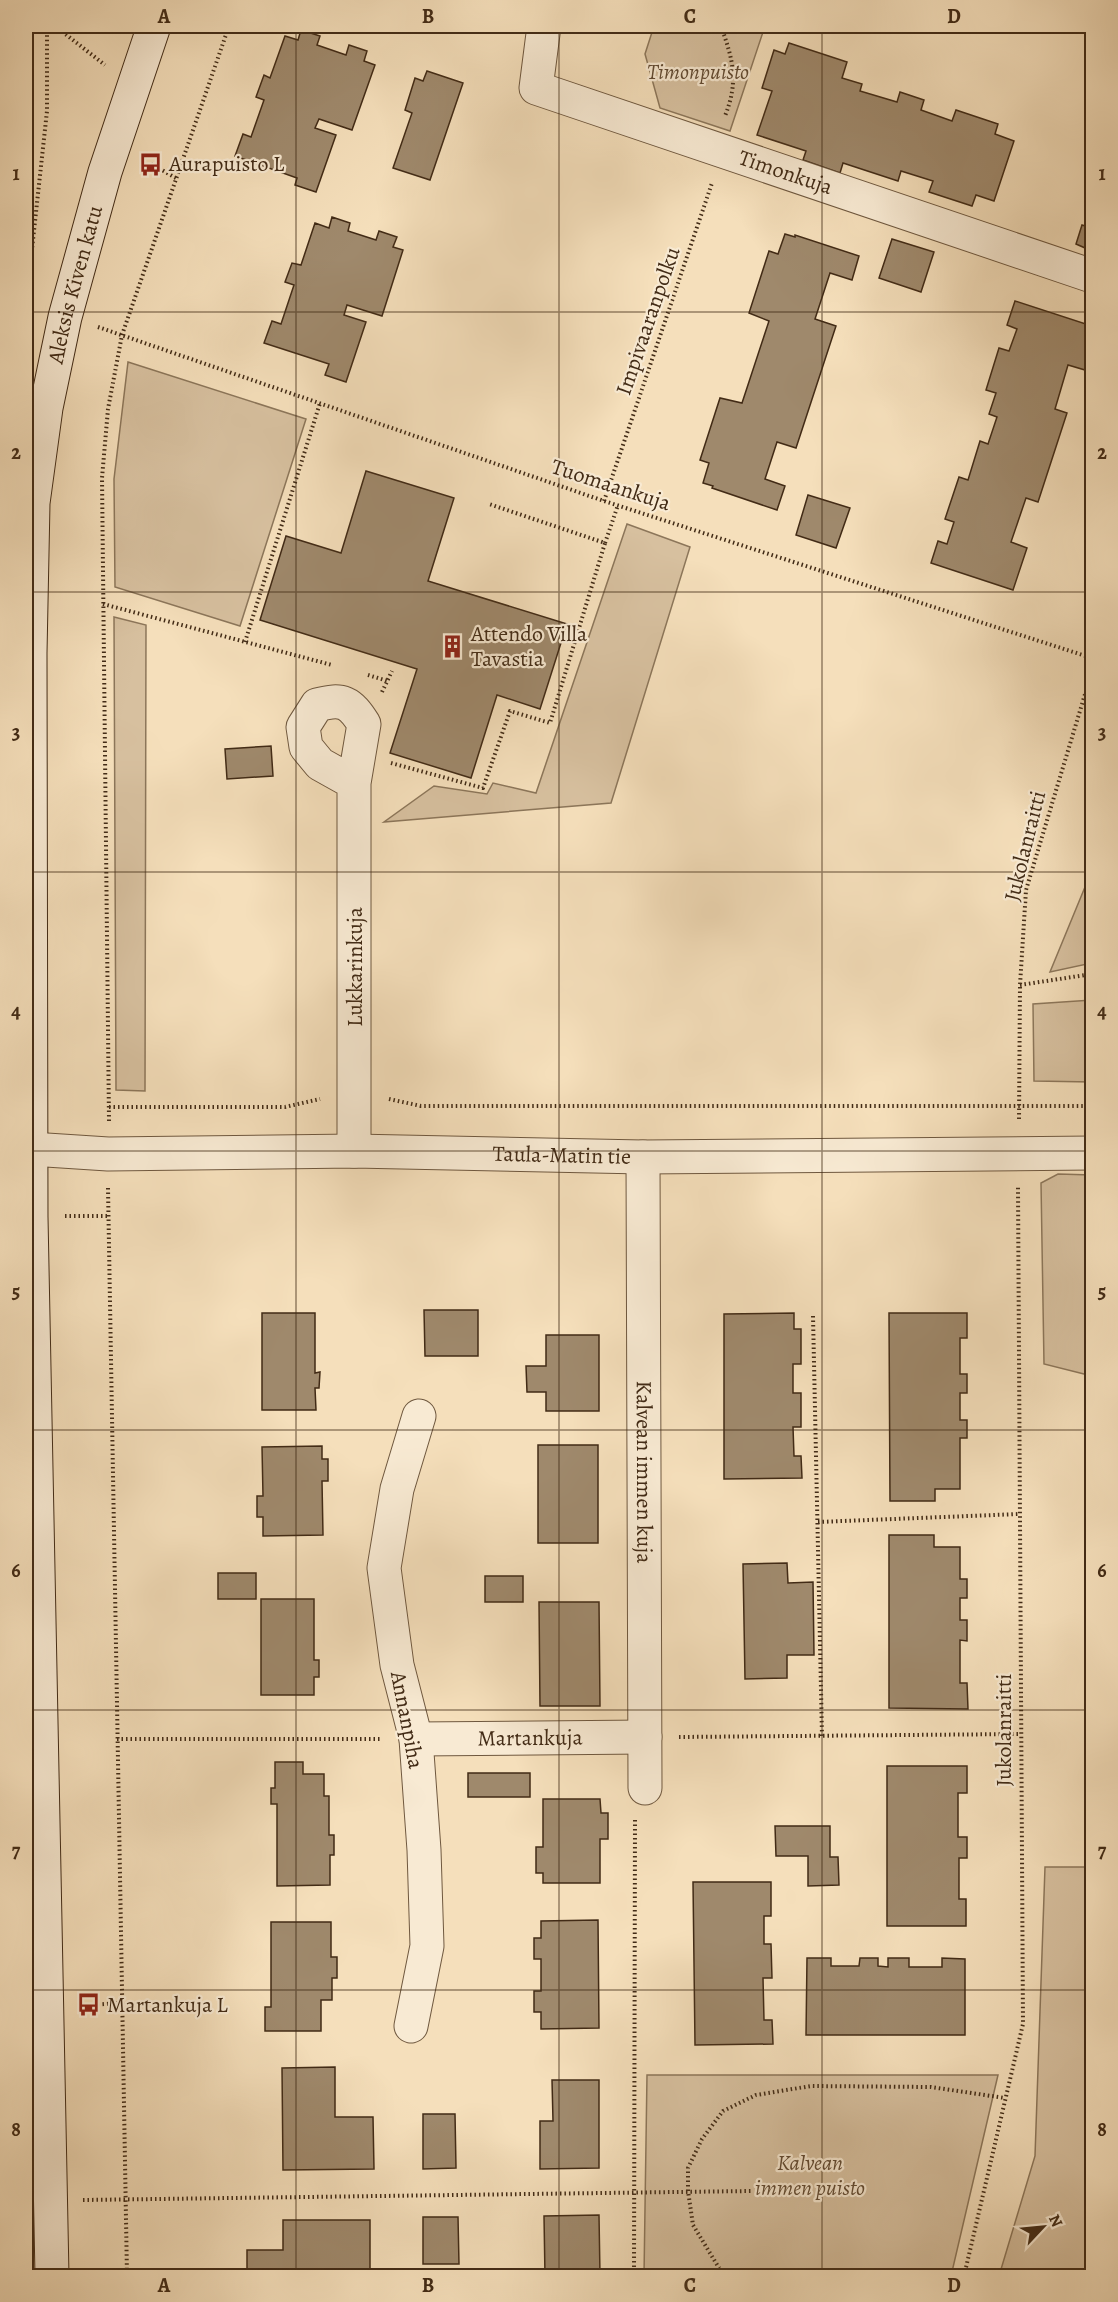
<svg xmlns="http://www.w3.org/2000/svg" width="1118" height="2302" font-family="Alegreya,serif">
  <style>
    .green { fill: #d7c09f; stroke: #8c765a; stroke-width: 1.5 }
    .building { fill: #9f896c; stroke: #422b16; stroke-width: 1.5 }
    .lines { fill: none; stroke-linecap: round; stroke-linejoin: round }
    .minor-casing { stroke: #6f583f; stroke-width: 35 }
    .tertiary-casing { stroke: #6f583f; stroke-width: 35 }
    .secondary-casing { stroke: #422b16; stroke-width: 35 }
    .path { stroke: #422b16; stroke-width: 4; stroke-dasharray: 1.5 3; stroke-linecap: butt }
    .minor { stroke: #f8ead3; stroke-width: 33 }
    .tertiary { stroke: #f8ead3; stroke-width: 33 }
    .secondary { stroke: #f8ead3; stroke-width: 33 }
    .grid { fill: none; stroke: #422b16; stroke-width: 1.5; stroke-opacity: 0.55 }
    .labels { text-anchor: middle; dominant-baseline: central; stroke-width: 4.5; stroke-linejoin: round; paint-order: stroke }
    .park-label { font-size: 22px; font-style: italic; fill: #604931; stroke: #f8ead3 }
    .poi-label { font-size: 22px; fill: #422b16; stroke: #f8ead3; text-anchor: start }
    .street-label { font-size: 22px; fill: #422b16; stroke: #f8ead3 }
    .neatline { fill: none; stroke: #422b16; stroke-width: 2 }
    .grid-label { font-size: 20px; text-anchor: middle; font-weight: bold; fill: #422b16 }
  </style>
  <rect width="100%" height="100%" fill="#f5dfbb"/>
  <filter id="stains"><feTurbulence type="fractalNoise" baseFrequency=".00333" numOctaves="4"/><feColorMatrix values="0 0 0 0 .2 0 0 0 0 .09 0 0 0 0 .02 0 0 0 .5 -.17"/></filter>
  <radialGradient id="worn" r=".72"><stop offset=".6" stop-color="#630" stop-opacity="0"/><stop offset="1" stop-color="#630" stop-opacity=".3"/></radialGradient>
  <g class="green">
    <polygon points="654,26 765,26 730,131 660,108 645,54"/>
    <polygon points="128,362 306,419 240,626 115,587 114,479"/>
    <polygon points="627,524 690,547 611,803 384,822 434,786 487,794 493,783 536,793"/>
    <polygon points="114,617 146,625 145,1091 116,1090"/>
    <polygon points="1092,870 1092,963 1050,972"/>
    <polygon points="1092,1000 1092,1082 1034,1081 1033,1004"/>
    <polygon points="1058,1174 1092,1175 1092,1376 1044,1364 1041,1183"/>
    <polygon points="1045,1867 1092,1867 1092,2276 999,2276 1035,2156"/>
    <polygon points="647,2075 998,2075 951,2276 644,2276"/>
  </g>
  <g class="building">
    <polygon points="301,30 320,36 317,45 346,55 349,45 367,51 364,61 375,65 352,130 319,119 315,128 336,135 316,192 295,185 297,178 235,156 243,134 251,137 264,100 256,97 264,75 270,78 285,36 298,40"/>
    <polygon points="789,43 847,62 842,78 862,84 860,91 897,102 900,92 924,100 921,110 952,121 956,110 998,124 995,134 1014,141 994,201 976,195 972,206 929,192 933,181 901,171 898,181 843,163 840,173 803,160 806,151 757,135 772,91 762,88 774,50 785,54"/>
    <polygon points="427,71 463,83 430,180 393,168 412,113 405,110 415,78 423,81"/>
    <polygon points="332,217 350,223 348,231 376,240 379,231 397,237 393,247 403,250 382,316 347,305 344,315 366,322 346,382 325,375 329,364 264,343 272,321 281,324 294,285 285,282 292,263 301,265 315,223 329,228"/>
    <polygon points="1082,225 1092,228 1092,251 1076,244"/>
    <polygon points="785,234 795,237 795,235 859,256 852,280 830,273 815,319 836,326 796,448 777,442 765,479 785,486 777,510 712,488 713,486 703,483 709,463 700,460 720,398 742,403 769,321 749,313 769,251 778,254"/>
    <polygon points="892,239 934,252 921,292 879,278"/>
    <polygon points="1015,301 1092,326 1092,347 1085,370 1068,365 1055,409 1067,413 1038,502 1026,498 1011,542 1027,548 1013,590 931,563 938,541 947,544 954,522 945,519 959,477 968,480 980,441 988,444 997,417 989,414 996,393 986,390 999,348 1009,351 1017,329 1007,325"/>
    <polygon points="366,471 454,498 428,581 567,624 540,709 497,695 471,778 390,753 417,669 260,620 286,536 341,553"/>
    <polygon points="808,495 850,508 836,548 796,535"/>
    <polygon points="271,746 273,776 227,779 225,749"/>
    <polygon points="424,1310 478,1310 478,1356 425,1356"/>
    <polygon points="262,1313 315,1313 315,1373 320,1372 319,1388 315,1388 316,1410 262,1410"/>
    <polygon points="794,1313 794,1329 801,1329 801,1364 793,1364 793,1393 801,1393 801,1427 793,1427 794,1456 801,1456 802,1478 724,1479 724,1314"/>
    <polygon points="889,1313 967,1313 967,1338 960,1338 960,1374 967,1374 967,1393 960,1393 960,1420 967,1420 967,1438 960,1438 960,1489 935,1489 935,1501 890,1501"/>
    <polygon points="546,1335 599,1335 599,1411 546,1411 546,1392 527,1392 526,1366 546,1366"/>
    <rect x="538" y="1445" width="60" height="98"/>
    <polygon points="322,1446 322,1459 328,1459 328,1481 322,1481 323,1535 263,1536 263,1517 257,1517 257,1496 263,1496 262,1447"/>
    <polygon points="889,1535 934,1535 934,1547 960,1547 960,1579 967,1579 967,1598 960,1598 960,1620 967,1620 967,1641 960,1640 960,1683 967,1683 968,1709 889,1708"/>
    <polygon points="787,1563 788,1583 813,1582 814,1655 787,1655 787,1678 745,1679 743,1564"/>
    <rect x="218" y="1573" width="38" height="26"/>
    <rect x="485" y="1576" width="38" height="26"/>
    <polygon points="261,1599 314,1599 314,1660 319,1660 319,1677 314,1677 314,1695 261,1695"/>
    <polygon points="539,1602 599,1602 600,1706 540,1706"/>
    <polygon points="275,1762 303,1762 303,1774 324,1774 324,1796 329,1796 329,1835 334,1835 334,1855 330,1855 330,1885 277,1886 277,1804 271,1804 271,1788 275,1788"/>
    <polygon points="887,1766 967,1766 967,1793 958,1793 958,1837 967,1837 967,1858 959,1858 959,1899 966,1899 966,1926 887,1926"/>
    <rect x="468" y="1773" width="62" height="24"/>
    <polygon points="543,1799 600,1799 601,1813 608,1813 608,1839 600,1839 600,1883 543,1883 543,1873 536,1873 536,1847 543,1847"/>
    <polygon points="775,1826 830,1826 830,1857 838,1857 839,1885 808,1886 808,1856 776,1856"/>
    <polygon points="693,1882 771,1882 771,1916 764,1916 764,1944 771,1944 772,1978 763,1978 764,2020 772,2020 773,2044 695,2045"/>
    <polygon points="598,1920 599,2028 541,2029 541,2012 534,2012 534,1991 541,1991 541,1959 534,1959 534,1938 541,1938 541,1921"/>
    <polygon points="271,1922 331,1922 331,1957 337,1957 337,1978 332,1978 332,2000 321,2000 321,2031 265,2031 265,2007 271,2007"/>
    <polygon points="807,1958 831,1958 831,1966 859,1966 860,1958 878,1958 878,1966 888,1967 888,1958 909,1958 909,1967 942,1967 942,1958 965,1959 965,2035 806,2035"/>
    <polygon points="335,2067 335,2117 373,2117 374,2169 283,2170 282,2068"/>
    <polygon points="552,2080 599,2080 599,2168 540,2169 540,2121 553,2121"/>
    <polygon points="423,2114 455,2114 456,2168 423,2169"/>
    <polygon points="599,2215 600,2276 545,2276 544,2216"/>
    <polygon points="423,2217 458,2217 459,2264 423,2264"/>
    <polygon points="283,2220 370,2220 370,2269 335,2269 335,2276 247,2276 247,2250 283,2250"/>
  </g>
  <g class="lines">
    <defs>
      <g id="minor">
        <path id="s1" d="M544,26L536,88L1092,276"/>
        <path d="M354,783L320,764L306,747L303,727L317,705C343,698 350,702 364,724L354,783V1151"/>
        <path id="s2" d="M643,1157L645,1788"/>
        <path id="s3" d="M416,1739L645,1737"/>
        <polyline points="411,2026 427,1946 424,1850 416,1739 397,1665 384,1568 397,1489 419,1416"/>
      </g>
      <g id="tertiary">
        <path id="s4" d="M31,1149L108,1154L354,1151L643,1157L1092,1153"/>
      </g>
      <g id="secondary">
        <path id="s5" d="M52,2276L31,1217L30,653L33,503L46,408L65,317L105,172L154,26"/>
      </g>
    </defs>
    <use href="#minor" class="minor-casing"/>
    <use href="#tertiary" class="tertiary-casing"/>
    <use href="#secondary" class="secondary-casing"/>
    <g class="path">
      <polyline points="55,26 105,65"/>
      <path d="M721,26C733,60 739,81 725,116"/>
      <polyline points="151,164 176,178"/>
      <polyline points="26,269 32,249 47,111 47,26"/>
      <polyline points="98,327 604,501 1092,658"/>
      <polyline points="604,501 712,183"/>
      <polyline points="605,543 618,505"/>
      <polyline points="103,604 332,665"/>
      <polyline points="245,642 320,403"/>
      <polyline points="368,675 388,681"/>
      <polyline points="382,692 392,671"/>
      <polyline points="391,763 483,788 510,711 550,723 605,543 489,504"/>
      <polyline points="1020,985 1092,974"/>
      <polyline points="389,1099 421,1106 1092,1106"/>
      <polyline points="109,1107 285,1107 320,1099"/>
      <polyline points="1019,1119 1020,985 1026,890 1092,671"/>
      <polyline points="109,1121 102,478 108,409 122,335 229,26"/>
      <polyline points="108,1188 127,2276"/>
      <polyline points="65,1216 108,1216"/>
      <polyline points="813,1316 822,1736"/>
      <polyline points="818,1522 1019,1514"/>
      <polyline points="679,1737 1021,1734"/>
      <polyline points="117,1739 381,1739"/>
      <polyline points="89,2005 122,2003"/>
      <polyline points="83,2200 751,2191"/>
      <polyline points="634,2276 635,1820"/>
      <polyline points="731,2276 719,2268 693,2225 688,2191 688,2168 702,2139 723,2111 756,2095 811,2086 931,2087 1005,2098"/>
      <polyline points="964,2276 1023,2024 1018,1187"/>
    </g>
    <use href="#minor" class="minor"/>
    <use href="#tertiary" class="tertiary"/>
    <use href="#secondary" class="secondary"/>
  </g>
  <path class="grid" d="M296,26V2276M559,26V2276M822,26V2276M26,312H1092M26,592H1092M26,872H1092M26,1151H1092M26,1430H1092M26,1710H1092M26,1990H1092"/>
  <defs>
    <symbol id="bus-bare" viewBox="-9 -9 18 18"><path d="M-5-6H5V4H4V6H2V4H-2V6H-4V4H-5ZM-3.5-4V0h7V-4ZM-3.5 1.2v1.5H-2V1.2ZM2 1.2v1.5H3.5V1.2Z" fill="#8f2418" stroke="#f8ead3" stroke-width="2.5" paint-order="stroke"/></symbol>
    <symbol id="building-bare" viewBox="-9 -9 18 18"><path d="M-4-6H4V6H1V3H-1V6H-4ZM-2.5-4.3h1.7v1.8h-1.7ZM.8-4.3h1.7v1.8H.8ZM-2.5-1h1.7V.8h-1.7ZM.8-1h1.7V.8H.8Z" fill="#8f2418" stroke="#f8ead3" stroke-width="2.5" paint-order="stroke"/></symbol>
  </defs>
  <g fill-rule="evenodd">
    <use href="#bus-bare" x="134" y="148" width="33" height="33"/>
    <use href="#building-bare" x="436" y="630" width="33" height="33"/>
    <use href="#bus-bare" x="72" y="1988" width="33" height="33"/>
  </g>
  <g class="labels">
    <g class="park-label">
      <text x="698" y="72">Timonpuisto</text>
      <text x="810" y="2163">Kalvean<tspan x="810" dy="25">immen puisto</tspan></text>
    </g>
    <g class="poi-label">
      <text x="169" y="164">Aurapuisto L</text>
      <text x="471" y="634">Attendo Villa<tspan x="471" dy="25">Tavastia</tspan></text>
      <text x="107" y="2005">Martankuja L</text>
    </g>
    <g class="street-label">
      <text stroke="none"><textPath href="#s1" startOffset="326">Timonkuja</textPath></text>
      <text stroke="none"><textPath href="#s5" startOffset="1996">Aleksis Kiven katu</textPath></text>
      <text transform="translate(648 321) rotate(-71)">Impivaaranpolku</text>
      <text transform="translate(611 485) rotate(18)">Tuomaankuja</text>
      <text transform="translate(1025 846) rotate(-76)">Jukolanraitti</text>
      <text transform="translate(355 967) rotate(-90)">Lukkarinkuja</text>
      <text stroke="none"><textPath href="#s4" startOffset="531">Taula-Matin tie</textPath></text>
      <text stroke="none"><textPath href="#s2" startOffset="315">Kalvean immen kuja</textPath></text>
      <text transform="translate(407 1720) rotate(79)">Annanpiha</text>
      <text transform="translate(1004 1730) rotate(-90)">Jukolanraitti</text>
      <text stroke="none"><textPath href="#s3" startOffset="114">Martankuja</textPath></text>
    </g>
  </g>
  <rect width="1118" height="2302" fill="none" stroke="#f5dfbb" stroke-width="66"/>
  <g transform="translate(1043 2227) rotate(64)" stroke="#f8ead3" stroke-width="4.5" paint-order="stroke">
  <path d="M0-4.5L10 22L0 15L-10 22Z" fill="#422b16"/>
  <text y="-9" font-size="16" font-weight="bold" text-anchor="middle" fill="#422b16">N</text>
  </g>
  <rect x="33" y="33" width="1052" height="2236" class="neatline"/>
  <g class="grid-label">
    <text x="164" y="23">A</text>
    <text x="428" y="23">B</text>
    <text x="690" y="23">C</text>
    <text x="954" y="23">D</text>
    <text x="16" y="180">1</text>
    <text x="1102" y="180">1</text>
    <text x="16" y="459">2</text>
    <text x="1102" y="459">2</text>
    <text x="16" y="739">3</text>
    <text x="1102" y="739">3</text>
    <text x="16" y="1018">4</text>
    <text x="1102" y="1018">4</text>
    <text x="16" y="1298">5</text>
    <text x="1102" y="1298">5</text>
    <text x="16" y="1577">6</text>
    <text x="1102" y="1577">6</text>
    <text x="16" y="1857">7</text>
    <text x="1102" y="1857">7</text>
    <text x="16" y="2136">8</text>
    <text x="1102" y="2136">8</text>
    <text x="164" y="2292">A</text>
    <text x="428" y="2292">B</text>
    <text x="690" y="2292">C</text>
    <text x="954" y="2292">D</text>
  </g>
  <rect width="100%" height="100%" filter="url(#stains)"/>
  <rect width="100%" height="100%" fill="url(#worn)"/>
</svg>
